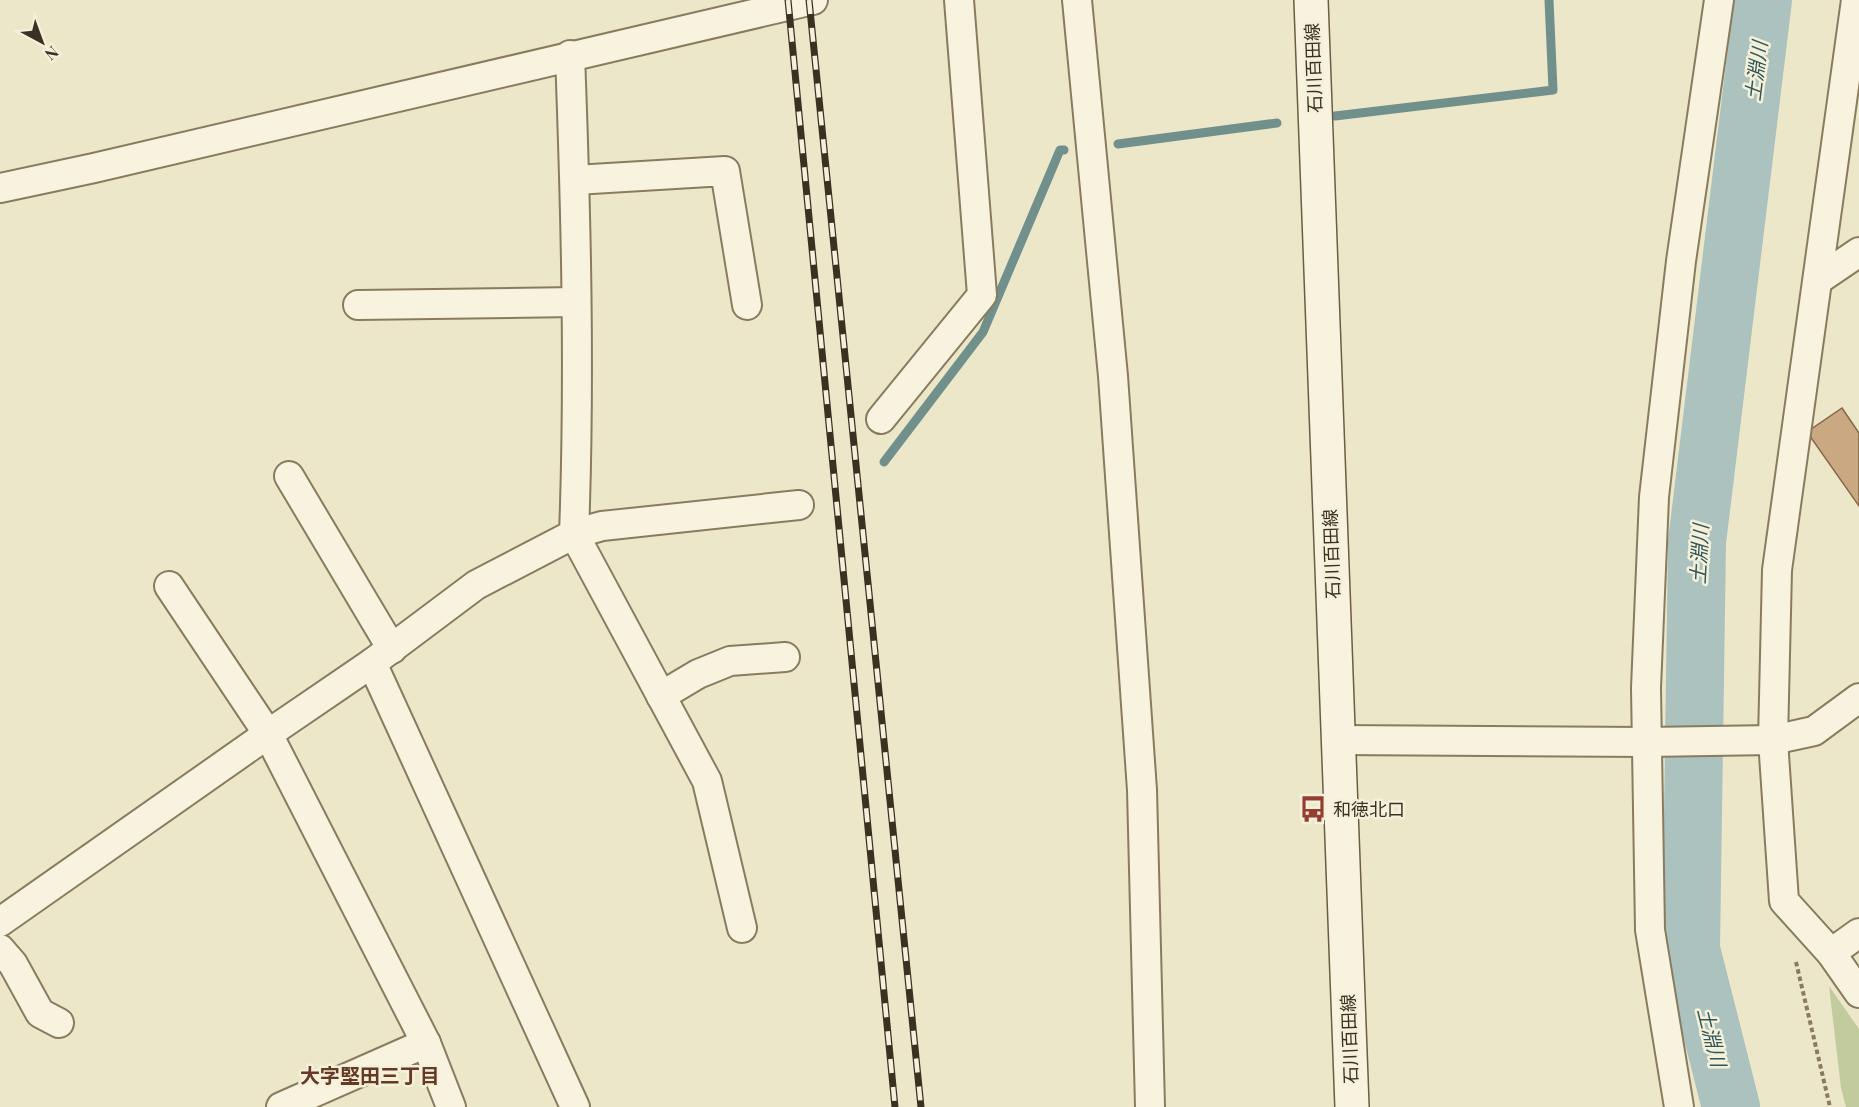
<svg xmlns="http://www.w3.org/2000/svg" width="1859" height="1107" font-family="'Playfair Display','Noto Sans JP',serif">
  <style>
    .green { fill: #c1cb9e }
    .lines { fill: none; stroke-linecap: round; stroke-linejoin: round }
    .stream { stroke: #71908c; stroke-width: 9 }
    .river { stroke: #abc2be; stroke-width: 58 }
    .building { fill: #c9a882; stroke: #876846; stroke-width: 1.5 }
    .street-casing { stroke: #897b5f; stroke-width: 32 }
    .secondary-casing { stroke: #6b5c42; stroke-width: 36 }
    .path { stroke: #897b5f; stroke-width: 4; stroke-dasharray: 4.5 3; stroke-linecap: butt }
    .street { stroke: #f8f3de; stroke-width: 28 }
    .secondary { stroke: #f8f3de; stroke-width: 33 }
    .rail-casing { stroke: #3b3122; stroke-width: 7 }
    .rail { stroke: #f5f0da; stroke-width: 4.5; stroke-dasharray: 14; stroke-linecap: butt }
    .labels { text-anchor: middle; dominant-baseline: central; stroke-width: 5; stroke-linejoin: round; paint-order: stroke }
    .street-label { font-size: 18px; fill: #3b3122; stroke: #f5f0da }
    .poi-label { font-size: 18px; fill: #3b3122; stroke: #f5f0da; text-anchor: start }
    .water-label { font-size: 20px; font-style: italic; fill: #32575a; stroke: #f5f0da }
    .neighbourhood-label { font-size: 20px; font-weight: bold; fill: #653923; stroke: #f5f0da }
  </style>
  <rect width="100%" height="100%" fill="#ede7ca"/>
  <polygon class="green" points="1829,986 1859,1029 1859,1107 1846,1107 1841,1088"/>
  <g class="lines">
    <g class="stream">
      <polyline points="1335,116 1553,90 1549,0"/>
      <polyline points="1118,144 1277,123"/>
      <polyline points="884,462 983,332 1060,150 1064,150"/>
    </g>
    <polyline class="river" points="1731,1107 1691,949 1697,542 1763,0"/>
  </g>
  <polygon class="building" points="1842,408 1859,433 1859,506 1807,432"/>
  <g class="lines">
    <defs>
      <g id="street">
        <polyline points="1077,0 1113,376 1142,790 1150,1107"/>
        <polyline points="1856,0 1777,570 1773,740 1784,901 1831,953 1859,993"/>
        <polyline points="575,180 725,171 747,305"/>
        <polyline points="0,188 94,168 813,0"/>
        <polyline points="1818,280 1859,252"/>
        <polyline points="358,305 576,302"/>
        <polyline points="881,419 982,295 959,0"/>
        <polyline points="289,476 392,649"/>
        <polyline points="169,586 268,734 426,1043 451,1107"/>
        <polyline points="372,663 575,1107"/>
        <polyline points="661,696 698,674 730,661 785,657"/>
        <polyline points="1338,740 1647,742 1773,740 1814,731 1859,698"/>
        <path d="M0,922L268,734L372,663L476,585L574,534C580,375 576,215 570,55"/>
        <polyline points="742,928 707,781 574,534 602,526 799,505"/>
        <polyline points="0,949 13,964 40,1013 59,1023"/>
        <polyline points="1831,953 1859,933"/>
        <polyline points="281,1107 426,1043"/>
        <polyline points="1679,1107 1650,930 1646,688 1654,497 1681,261 1719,0"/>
      </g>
      <polyline id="secondary" points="1311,0 1352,1107"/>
    </defs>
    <use href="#street" class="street-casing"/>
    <use href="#secondary" class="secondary-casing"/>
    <polyline class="path" points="1796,962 1830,1107"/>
    <use href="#street" class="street"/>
    <use href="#secondary" class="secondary"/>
    <defs>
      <g id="rail">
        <polyline points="788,0 895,1107"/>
        <polyline points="809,0 921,1107"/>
      </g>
    </defs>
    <use href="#rail" class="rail-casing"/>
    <use href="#rail" class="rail"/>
  </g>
  <defs>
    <symbol id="bus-bare" viewBox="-9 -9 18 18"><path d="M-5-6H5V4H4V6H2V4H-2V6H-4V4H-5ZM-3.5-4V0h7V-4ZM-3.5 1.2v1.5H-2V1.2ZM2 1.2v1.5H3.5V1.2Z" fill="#963d32" stroke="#f5f0da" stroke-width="2.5" paint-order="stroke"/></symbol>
  </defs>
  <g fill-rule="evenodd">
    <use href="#bus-bare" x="1294" y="790" width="38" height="38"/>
  </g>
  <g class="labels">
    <g class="street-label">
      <text transform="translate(1313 68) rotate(-92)">石川百田線</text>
      <text transform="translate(1331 554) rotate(-92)">石川百田線</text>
      <text transform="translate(1349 1039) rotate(-92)">石川百田線</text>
    </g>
    <g class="poi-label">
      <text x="1333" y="809">和徳北口</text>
    </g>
    <g class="water-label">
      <text transform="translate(1755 71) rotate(-83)">土淵川</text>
      <text transform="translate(1698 554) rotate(-87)">土淵川</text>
      <text transform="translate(1713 1037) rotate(76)">土淵川</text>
    </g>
    <g class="neighbourhood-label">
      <text x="370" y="1074">大字堅田三丁目</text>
    </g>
  </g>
  <g transform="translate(42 42) rotate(139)" stroke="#f5f0da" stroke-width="4.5" paint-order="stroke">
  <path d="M0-4.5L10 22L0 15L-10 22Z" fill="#3b3122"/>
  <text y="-9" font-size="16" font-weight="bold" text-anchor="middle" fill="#3b3122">N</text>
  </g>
</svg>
